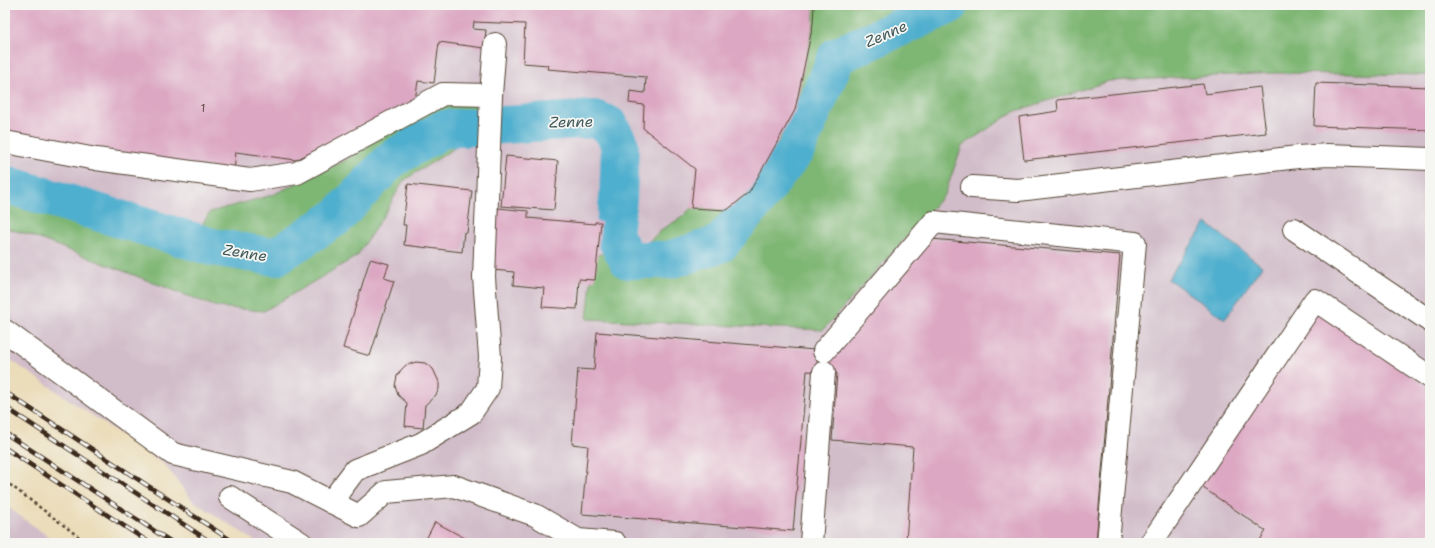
<svg xmlns="http://www.w3.org/2000/svg" width="1435" height="548" font-family="'Shantell Sans',sans-serif">
  <style>
    .industrial { fill: #d1bdc9 }
    .forest { fill: #7eb673; stroke: #5c7048 }
    .water { fill: #4fafce; stroke: #456c76 }
    .lines { fill: none; stroke-linecap: round; stroke-linejoin: round }
    .river { stroke: #4fafce; stroke-width: 38 }
    .building { fill: #dca7c2 }
    .minor-casing { stroke: #554535; stroke-width: 24 }
    .path { stroke: #554535; stroke-width: 2.5; stroke-dasharray: 3 3; stroke-linecap: butt }
    .minor { stroke: #fff; stroke-width: 22 }
    .rail-casing { stroke: #3b2a1e; stroke-width: 4.5 }
    .rail { stroke: #f6f6f2; stroke-width: 3; stroke-dasharray: 9; stroke-linecap: butt }
    .labels { text-anchor: middle; dominant-baseline: central; stroke-width: 3.5; stroke-linejoin: round; paint-order: stroke }
    .number-label { font-size: 12px; fill: #634947 }
    .water-label { font-size: 15px; font-style: italic; fill: #42595c; stroke: #f6f6f2 }
  </style>
  <rect width="100%" height="100%" fill="#f6f6f2"/>
  <filter id="ink" filterUnits="userSpaceOnUse"><feTurbulence type="fractalNoise" baseFrequency=".025" numOctaves="2"/><feDisplacementMap in="SourceGraphic" scale="8" xChannelSelector="R" yChannelSelector="G"/><feConvolveMatrix kernelMatrix="1 2 1 2 8 2 1 2 1" color-interpolation-filters="sRGB"/></filter>
  <filter id="wash" filterUnits="userSpaceOnUse"><feTurbulence type="fractalNoise" baseFrequency=".012" numOctaves="4" result="noise"/><feDisplacementMap in="SourceGraphic" scale="16" xChannelSelector="R" yChannelSelector="G"/><feGaussianBlur stdDeviation="0.9" result="paint"/><feColorMatrix in="noise" values="0 0 0 0 0 0 0 0 0 0 0 0 0 0 0 0 0 1.4 0 .05"/><feComposite in="paint" operator="in"/></filter>
  <g filter="url(#wash)">
    <rect width="100%" height="100%" fill="#ebddba"/>
    <g class="industrial">
      <polygon points="5,5 814,5 813,24 795,110 749,193 727,210 691,208 681,218 664,228 647,243 594,256 587,319 945,194 962,146 1013,112 1109,81 1276,73 1430,75 1430,543 258,543 192,500 165,465 5,356"/>
      <polygon points="5,505 57,543 5,543"/>
    </g>
    <g class="forest">
      <polygon points="814,5 1430,5 1430,75 1276,73 1109,81 1013,112 962,146 945,194 823,330 587,319 594,256 647,243 664,228 681,218 691,208 727,210 749,193 795,110 813,24"/>
      <polygon points="476,97 478,133 403,181 387,210 357,256 264,311 217,307 27,234 5,228 5,197 44,202 194,237 210,212 272,195 344,161 414,115"/>
    </g>
    <polygon class="water" points="1206,223 1262,266 1225,319 1168,279"/>
    <g class="lines">
      <polyline class="river" points="5,184 212,247 275,257 337,217 392,159 443,129 594,119 609,125 620,145 618,199 614,235 628,260 669,260 720,244 756,202 796,150 837,56 950,5"/>
    </g>
    <g id="blocks">
      <g class="building">
        <polygon points="5,5 814,5 813,24 795,110 749,193 727,210 691,208 695,169 643,128 644,105 629,103 630,91 645,93 646,77 547,69 548,65 523,63 525,24 474,22 473,29 486,30 484,48 439,42 434,83 418,81 415,100 296,160 236,152 234,171 5,133"/>
        <polygon points="1316,83 1430,87 1430,130 1314,126"/>
        <polygon points="1203,84 1205,94 1260,87 1266,133 1024,160 1019,117 1058,111 1057,100"/>
        <polygon points="506,156 558,161 554,210 501,206"/>
        <polygon points="408,184 472,191 467,233 464,232 462,252 404,245 406,225 403,225"/>
        <polygon points="498,208 528,211 528,218 595,224 595,222 601,222 595,280 579,279 577,309 542,307 544,288 513,285 514,272 493,270"/>
        <polygon points="931,239 1120,255 1096,543 933,543 906,541 913,447 832,440 837,373 807,371 793,531 582,514 588,446 572,444 578,369 594,370 597,332 839,352 840,345"/>
        <polygon points="370,259 389,264 384,278 394,281 370,356 343,348"/>
        <polygon points="1317,312 1430,389 1430,543 1258,543 1266,531 1199,485"/>
        <polygon points="416,362 425,363 433,369 439,382 439,389 436,395 425,405 423,428 405,426 407,403 398,395 395,386 397,376 401,370 406,365"/>
        <polygon points="435,522 474,543 424,543"/>
      </g>
    </g>
  </g>
  <g filter="url(#ink)">
    <use href="#blocks" fill-opacity="0" stroke="#554535" stroke-width="1"/>
    <g class="lines">
      <defs>
        <g id="minor">
          <polyline points="5,142 96,159 250,180 297,173 443,94 491,95"/>
          <polyline points="972,187 1018,190 1298,157 1328,155 1430,159"/>
          <polyline points="1294,229 1430,321"/>
          <polyline points="5,331 173,454 292,482 359,516 386,492 454,486 535,515 578,540 615,543"/>
          <polyline points="824,351 934,222 1135,243 1108,543"/>
          <polyline points="230,497 301,543"/>
          <polyline points="331,502 355,470 421,444 471,413 488,388 490,357 484,277 491,95 495,44"/>
          <polyline points="811,543 824,372"/>
          <polyline points="1151,543 1315,300 1430,377"/>
        </g>
      </defs>
      <use href="#minor" class="minor-casing"/>
      <polyline class="path" points="5,481 87,543"/>
      <use href="#minor" class="minor"/>
      <defs>
        <g id="rail">
          <polyline points="5,392 235,543"/>
          <polyline points="5,407 212,543"/>
          <polyline points="5,433 173,543"/>
          <polyline points="5,448 150,543"/>
        </g>
      </defs>
      <use href="#rail" class="rail-casing"/>
      <use href="#rail" class="rail"/>
    </g>
  </g>
  <g class="labels">
    <g class="number-label">
      <text x="203" y="108">1</text>
    </g>
    <g class="water-label">
      <text transform="translate(886 34) rotate(-24)">Zenne</text>
      <text transform="translate(571 122) rotate(-1)">Zenne</text>
      <text transform="translate(245 253) rotate(9)">Zenne</text>
    </g>
  </g>
  <rect width="1435" height="548" fill="none" stroke="#f6f6f2" stroke-width="20"/>
</svg>
